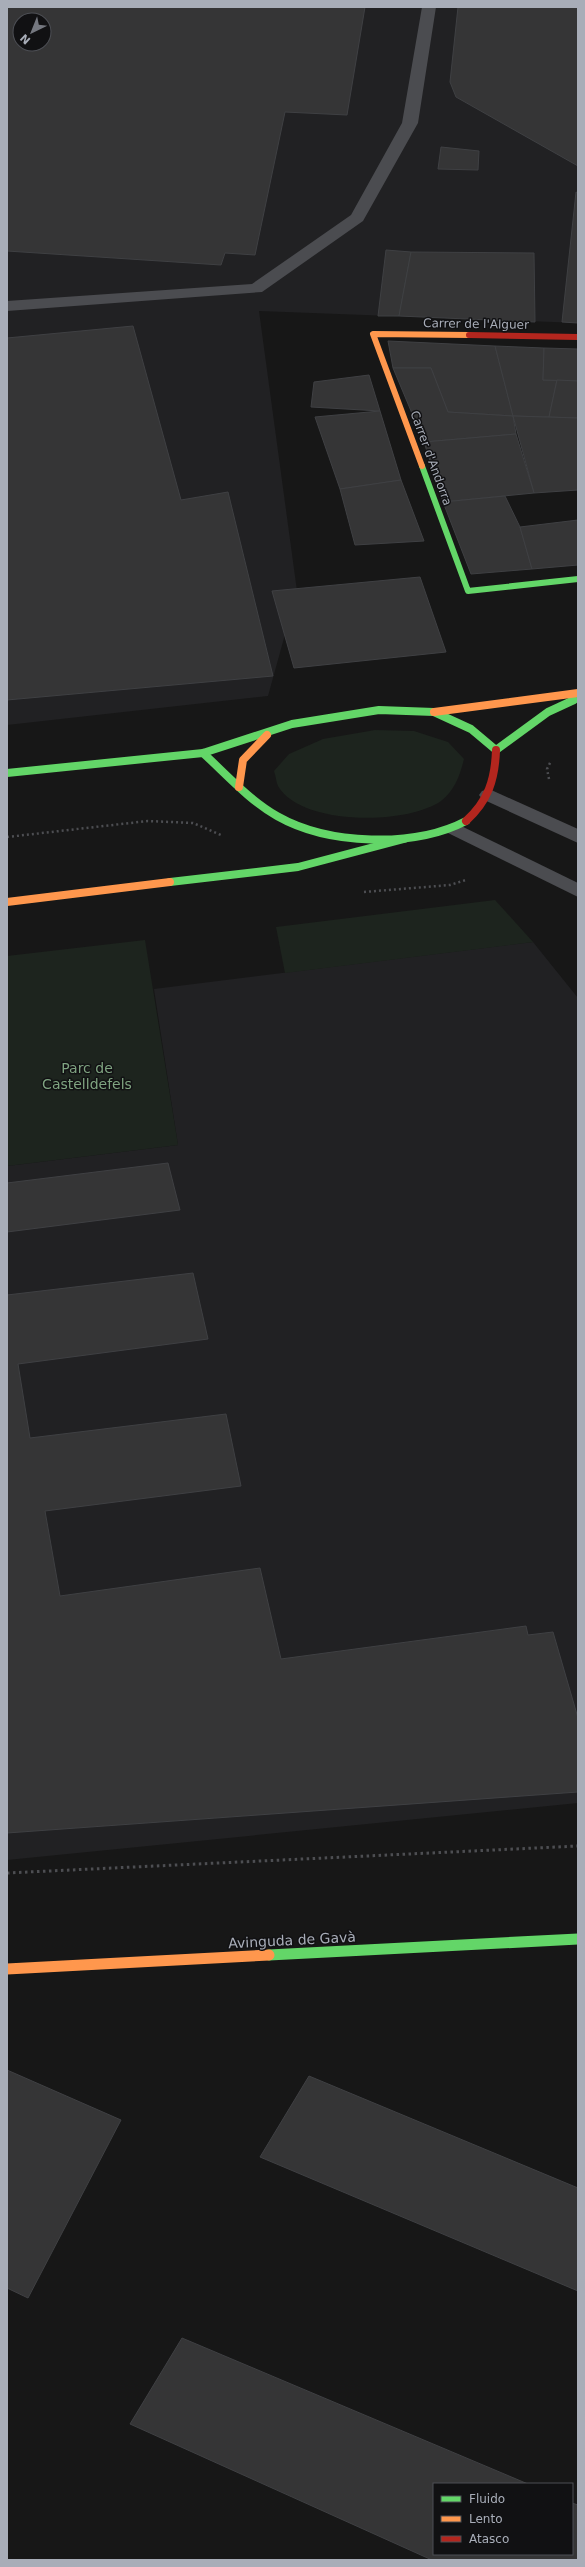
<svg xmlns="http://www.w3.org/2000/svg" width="585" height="2567" font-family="'DejaVu Sans',sans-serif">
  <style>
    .built { fill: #212123; fill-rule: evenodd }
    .green { fill: #1d241e }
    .building { fill: #353536; stroke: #3f4043; fill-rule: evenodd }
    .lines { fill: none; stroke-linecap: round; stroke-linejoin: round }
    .path-far1 { stroke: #4d4e52; stroke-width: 2.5; stroke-dasharray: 2 3; stroke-linecap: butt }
    .path { stroke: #4d4e52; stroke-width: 3; stroke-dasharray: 2.5 3.5; stroke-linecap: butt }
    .lane { fill: #4b4c50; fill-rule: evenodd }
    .street { fill: #4b4c50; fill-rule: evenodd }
    .fast-far2 { stroke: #63d668; stroke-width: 6 }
    .fast-far1 { stroke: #63d668; stroke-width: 8 }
    .fast { stroke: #63d668; stroke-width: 11 }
    .slow-far2 { stroke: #ff974d; stroke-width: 6 }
    .slow-far1 { stroke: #ff974d; stroke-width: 8 }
    .slow { stroke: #ff974d; stroke-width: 11 }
    .jam-far1 { stroke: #b3261e; stroke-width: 6 }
    .jam { stroke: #b3261e; stroke-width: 8 }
    .labels { text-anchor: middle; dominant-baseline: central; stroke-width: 3; stroke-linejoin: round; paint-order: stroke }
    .far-street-label { font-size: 12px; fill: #a8adb8; stroke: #111113 }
    .park-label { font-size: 14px; fill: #7fa381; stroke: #111113 }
    .street-label { font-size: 14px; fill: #a8adb8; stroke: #111113 }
  </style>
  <rect width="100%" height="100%" fill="#171717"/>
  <g class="built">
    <path d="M7,7H578V323L259,311L297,591L268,696L7,725ZM20,20H44V44H20Z"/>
    <polygon points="533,942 578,998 578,1803 7,1860 7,1166 178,1145 154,989"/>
  </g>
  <g class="green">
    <path d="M375,730L414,731L448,742L464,759C460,775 455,790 441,801C407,825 301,826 278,786C276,782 276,776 274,771L289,754L323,739Z"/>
    <polygon points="495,900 533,942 285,973 276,927"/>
    <polygon points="145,940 178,1145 7,1166 7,956"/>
  </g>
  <g class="building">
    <path d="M7,7H365L347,115L285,112L255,255L225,253L221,265L7,251ZM20,20H44V44H20Z"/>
    <polygon points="458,7 578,7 578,166 456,97 450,82"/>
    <polygon points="441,147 479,151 478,170 438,169"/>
    <polygon points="576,192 578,193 578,323 562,322"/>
    <polygon points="386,250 411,252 399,316 378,316"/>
    <polygon points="411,252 534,253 535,322 399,316"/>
    <polygon points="133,326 181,500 228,492 273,676 7,700 7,338"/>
    <polygon points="388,341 495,346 513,416 448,412 431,368 393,368"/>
    <polygon points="495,346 544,348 543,380 557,380 549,417 513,416"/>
    <polygon points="544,348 578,349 578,381 543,380"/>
    <polygon points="393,368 431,368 448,412 513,416 516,434 424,442"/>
    <polygon points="369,375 380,411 311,407 314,382"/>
    <polygon points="557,380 578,381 578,418 549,417"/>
    <polygon points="380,411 401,480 340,489 315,417"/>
    <polygon points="513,416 578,418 578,490 534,493"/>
    <polygon points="516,434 534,493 443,502 424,442"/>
    <polygon points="401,480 424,541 355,545 340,489"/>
    <polygon points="505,496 520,527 532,569 471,574 443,502"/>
    <polygon points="578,520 578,565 532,569 520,527"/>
    <polygon points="420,577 446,652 294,668 272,591"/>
    <polygon points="168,1163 180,1210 7,1232 7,1183"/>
    <polygon points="193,1273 208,1339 18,1364 30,1438 226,1414 241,1486 45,1511 60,1596 260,1568 281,1659 526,1626 528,1635 553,1632 578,1718 578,1792 7,1833 7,1293 7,1295"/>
    <polygon points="7,2070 121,2120 28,2298 7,2288"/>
    <polygon points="309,2076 578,2188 578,2291 260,2157"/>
    <polygon points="182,2338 528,2484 434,2484 434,2554 572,2554 572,2503 578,2505 578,2560 432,2560 130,2424"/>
  </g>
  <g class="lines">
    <g class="path-far1">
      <polyline points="549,779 547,769 551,761"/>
      <polyline points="7,837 148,821 193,823 221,835"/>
      <polyline points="364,892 450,885 466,880"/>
    </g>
    <polyline class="path" points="7,1873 578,1846"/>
    <polygon class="lane" points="422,7 436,7 418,123 363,221 262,292 7,311 7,301 252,284 351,215 402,123"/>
    <g class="street">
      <polygon points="489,789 578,829 578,843 482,799 479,795 482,791"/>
      <polygon points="455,823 578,883 578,897 448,833 445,829 448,825"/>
    </g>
    <polyline class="fast-far2" points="422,466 468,591 578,579"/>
    <g class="fast-far1">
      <polyline points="496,750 548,712 574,700"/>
      <path d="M203,753C227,775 249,800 277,816C328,845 414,848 466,821"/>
      <polyline points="7,773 203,753 292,724 379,710 434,712 471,729 496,750"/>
      <polyline points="170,882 298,867 404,839"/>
    </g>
    <polyline class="fast" points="269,1955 578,1939"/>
    <polyline class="slow-far2" points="422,466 373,334 469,335"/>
    <g class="slow-far1">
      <polyline points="434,712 578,693"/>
      <polyline points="239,787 243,760 267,735"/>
      <polyline points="7,902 170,882"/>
    </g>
    <polyline class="slow" points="7,1969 269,1955"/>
    <polyline class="jam-far1" points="469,335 578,337"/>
    <path class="jam" d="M466,821C488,801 495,780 496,750"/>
  </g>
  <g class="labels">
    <g class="far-street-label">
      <text transform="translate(476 324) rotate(1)">Carrer de l'Alguer</text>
      <text transform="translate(431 458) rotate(70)">Carrer d'Andorra</text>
    </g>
    <g class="park-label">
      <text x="87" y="1068">Parc de<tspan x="87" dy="16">Castelldefels</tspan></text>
    </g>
    <g class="street-label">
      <text transform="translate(292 1940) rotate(-3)">Avinguda de Gavà</text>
    </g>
  </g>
  <rect width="585" height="2567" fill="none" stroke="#a8adb8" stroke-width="16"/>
  <rect x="433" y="2483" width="140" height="72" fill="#111113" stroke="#4d4f55"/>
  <rect x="441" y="2496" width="20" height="6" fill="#63d668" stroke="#4d4f55"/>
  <text x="469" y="2503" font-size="12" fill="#a8adb8">Fluido</text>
  <rect x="441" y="2516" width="20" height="6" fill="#ff974d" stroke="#4d4f55"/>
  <text x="469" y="2523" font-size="12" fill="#a8adb8">Lento</text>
  <rect x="441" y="2536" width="20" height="6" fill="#b3261e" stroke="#4d4f55"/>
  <text x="469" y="2543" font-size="12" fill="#a8adb8">Atasco</text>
  <g transform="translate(32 32) rotate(223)"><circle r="19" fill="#111113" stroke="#4d4f55"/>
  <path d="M0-3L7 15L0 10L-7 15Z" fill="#757880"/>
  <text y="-6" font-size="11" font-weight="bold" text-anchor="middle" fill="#a8adb8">N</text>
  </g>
</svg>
